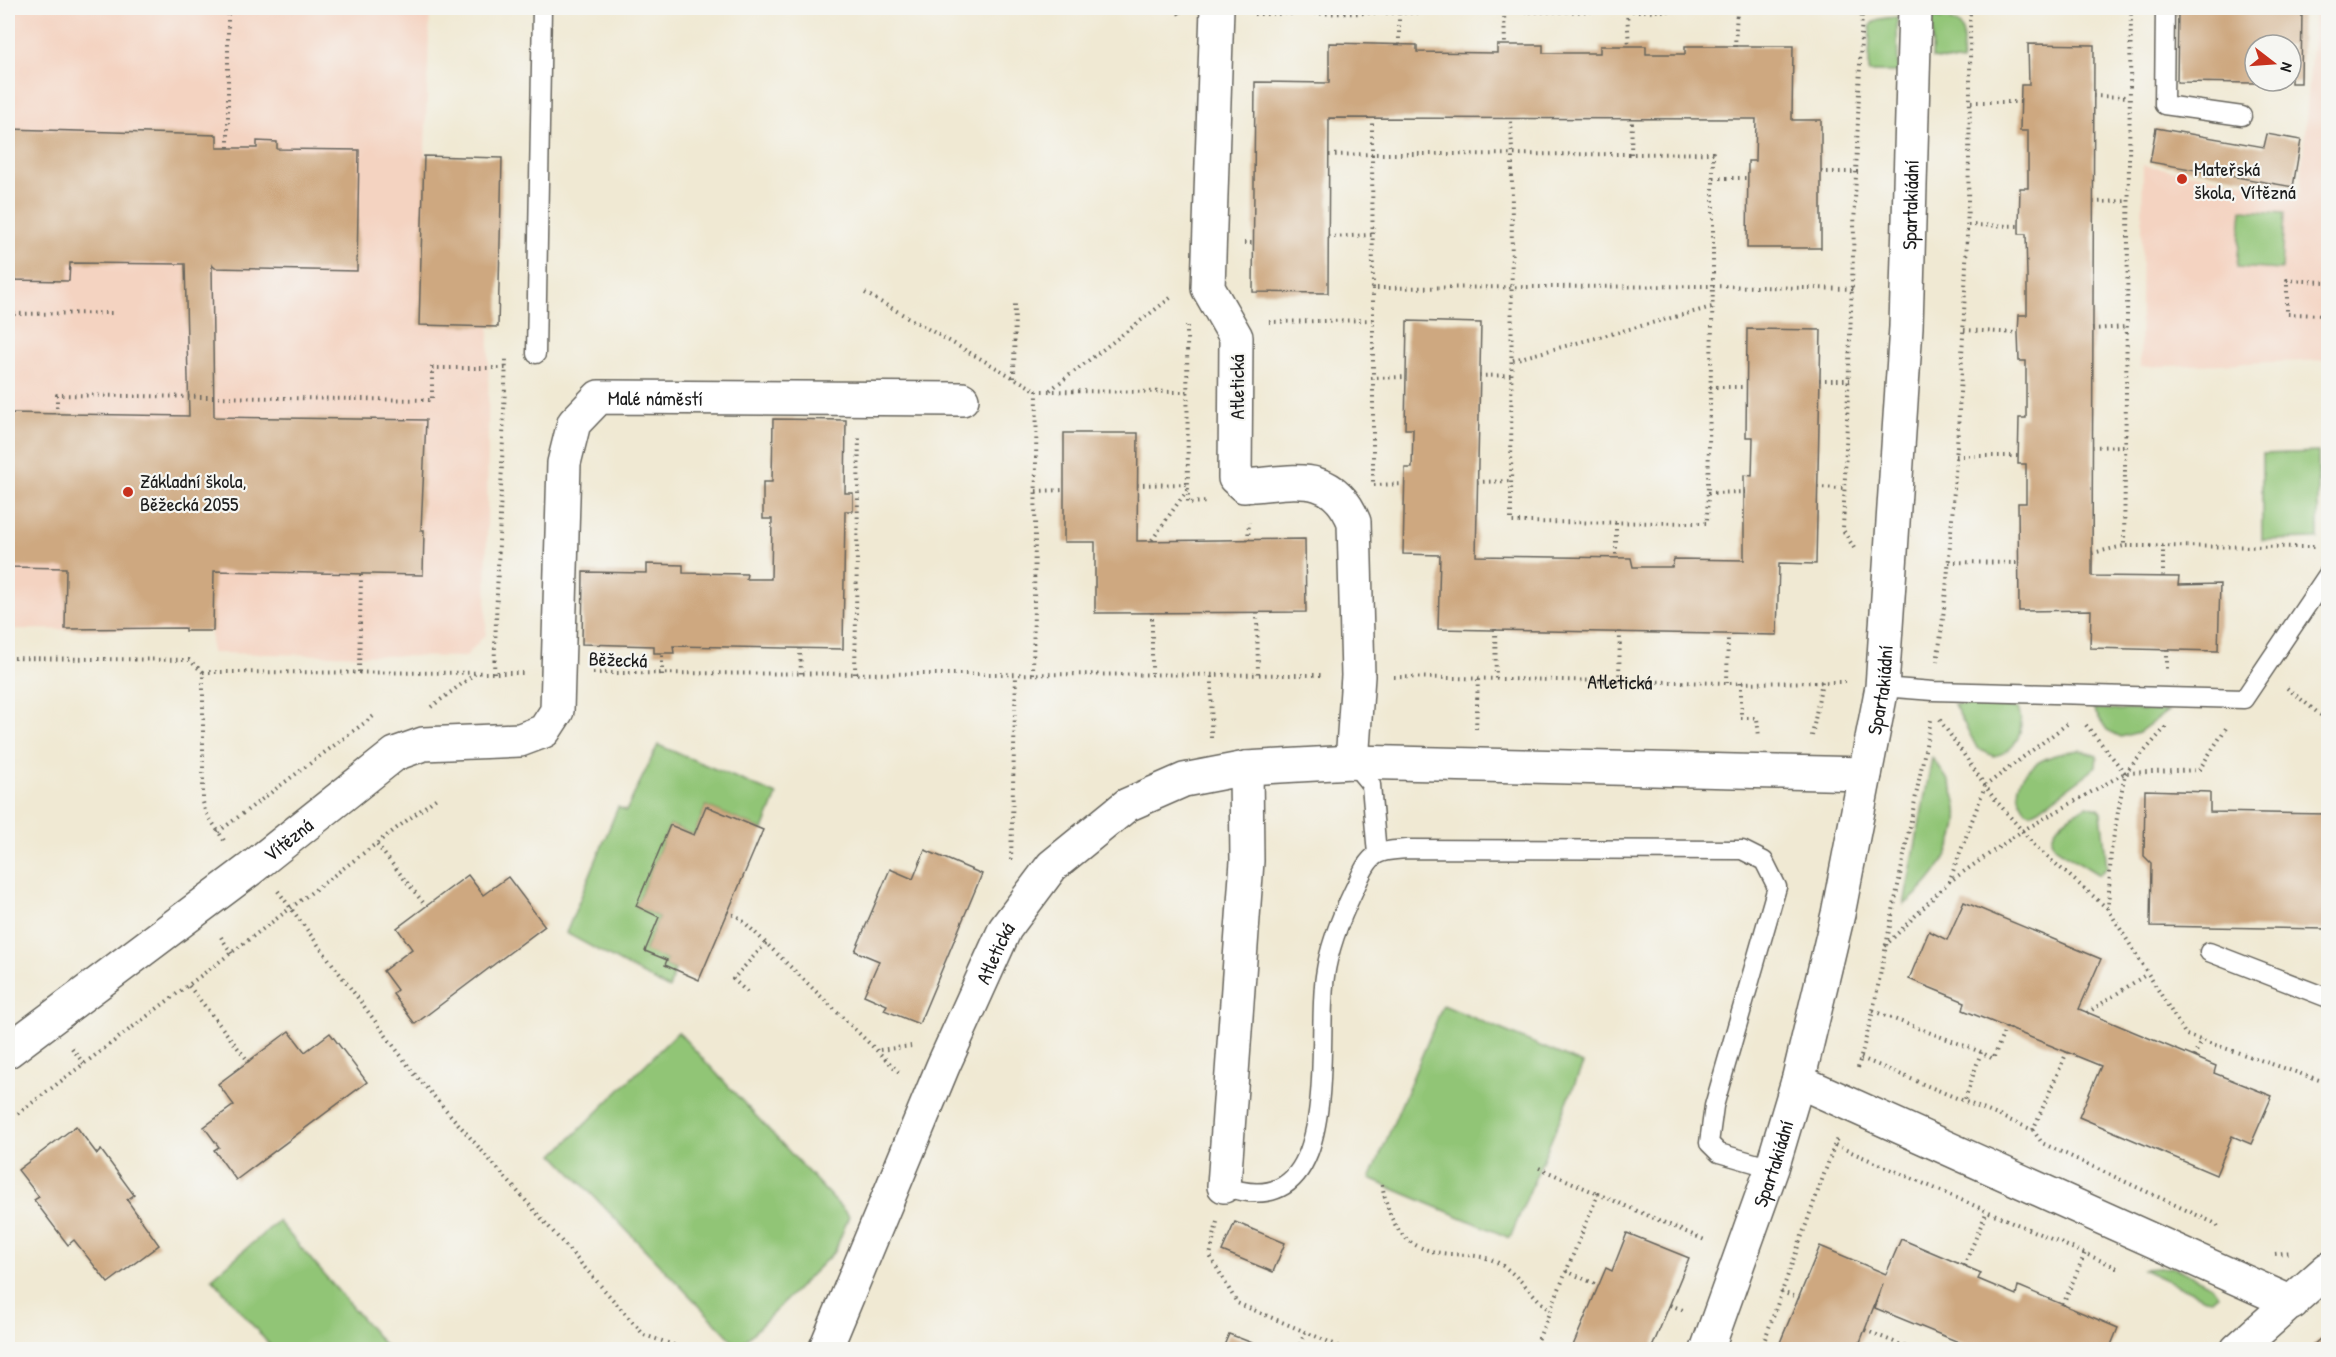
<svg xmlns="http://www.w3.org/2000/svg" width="2336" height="1357" font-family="'Patrick Hand',sans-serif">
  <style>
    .built { fill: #f4d3c1 }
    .green { fill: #91c576; stroke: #567049; stroke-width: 1.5 }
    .building { fill: #cea880 }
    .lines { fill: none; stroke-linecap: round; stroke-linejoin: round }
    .lane-casing { stroke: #66645c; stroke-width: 21 }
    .street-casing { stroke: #66645c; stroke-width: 36 }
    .path { stroke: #66645c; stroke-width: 4; stroke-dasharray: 1.5 4.5; stroke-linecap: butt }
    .lane { stroke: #fff; stroke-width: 18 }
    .street { stroke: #fff; stroke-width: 33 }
    .poi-dot { fill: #c8321e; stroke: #f6f6f2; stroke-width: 2 }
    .labels { text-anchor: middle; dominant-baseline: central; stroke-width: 4.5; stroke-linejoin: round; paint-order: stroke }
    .poi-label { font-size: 20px; fill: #1c1c1c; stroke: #f6f6f2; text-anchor: start }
    .street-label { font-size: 20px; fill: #1c1c1c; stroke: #f6f6f2 }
  </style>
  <rect width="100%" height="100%" fill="#f6f6f2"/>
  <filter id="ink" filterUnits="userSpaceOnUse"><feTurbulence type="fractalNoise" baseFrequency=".0167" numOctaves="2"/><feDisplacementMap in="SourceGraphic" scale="12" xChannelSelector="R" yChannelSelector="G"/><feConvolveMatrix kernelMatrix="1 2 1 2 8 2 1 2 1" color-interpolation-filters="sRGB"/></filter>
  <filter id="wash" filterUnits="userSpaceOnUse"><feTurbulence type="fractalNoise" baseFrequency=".008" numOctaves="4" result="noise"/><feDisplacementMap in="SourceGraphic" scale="24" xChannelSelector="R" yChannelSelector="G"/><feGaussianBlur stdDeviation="1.35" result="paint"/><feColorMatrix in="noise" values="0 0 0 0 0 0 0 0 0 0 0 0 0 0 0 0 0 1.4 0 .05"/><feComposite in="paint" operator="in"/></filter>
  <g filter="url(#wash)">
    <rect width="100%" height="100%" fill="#f0e9d3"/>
    <g class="built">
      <polygon points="8,8 430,8 419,324 489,326 486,634 465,657 211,653 211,631 8,629"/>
      <polygon points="2315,8 2328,8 2328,360 2140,367 2143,165 2300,192"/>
    </g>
    <g class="green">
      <path d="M1897,17L1898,72H1869L1870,26C1876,17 1887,18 1897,17Z"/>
      <path d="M1933,18C1969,20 1963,30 1962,62L1932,58Z"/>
      <polygon points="2242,210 2284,213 2281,270 2237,267"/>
      <polygon points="2318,452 2318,539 2262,540 2262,454"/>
      <path d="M1954,704L2018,708C2026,730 2017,752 1993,756L1977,748Z"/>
      <polygon points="2093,709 2168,711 2139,732 2121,737 2107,730"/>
      <polygon points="658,745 777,795 763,830 706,806 694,835 670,825 636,906 659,917 645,950 667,960 665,965 675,970 669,989 566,933 618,807 626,811"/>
      <path d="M2080,750L2097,756L2096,766L2090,772L2039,809L2031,813L2026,811C1999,773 2050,752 2080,750Z"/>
      <path d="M1932,758C1940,768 1948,778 1952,789C1971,833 1936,880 1904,905Z"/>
      <path d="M2087,805L2098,808L2101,813L2107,867L2099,875L2056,848L2052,843C2051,822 2073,816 2087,805Z"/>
      <polygon points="1443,1005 1583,1064 1510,1238 1370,1179"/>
      <polygon points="678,1032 849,1216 835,1251 739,1347 554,1155"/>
      <polygon points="278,1221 388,1349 273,1349 212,1278"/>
      <polygon points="2174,1267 2212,1286 2218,1295 2211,1299 2205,1298 2142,1269"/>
    </g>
    <g id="blocks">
      <g class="building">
        <polygon points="2178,8 2302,8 2301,83 2291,83 2291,45 2255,45 2255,83 2177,82"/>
        <polygon points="1329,43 1417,45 1417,52 1497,53 1497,45 1543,45 1543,53 1600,53 1600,46 1646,46 1646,54 1685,54 1685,46 1793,46 1792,120 1821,120 1821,248 1747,248 1748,161 1755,161 1756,119 1329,118 1328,293 1253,292 1255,82 1329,83"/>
        <polygon points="2028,44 2094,45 2092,576 2179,577 2178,585 2220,584 2218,651 2090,648 2091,610 2019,611 2018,503 2026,503 2026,464 2018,464 2019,418 2026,418 2026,361 2019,361 2018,333 2019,315 2027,315 2027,275 2026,234 2019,234 2019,226 2020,188 2028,188 2028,131 2020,131 2021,85 2029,85"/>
        <polygon points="2156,128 2264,147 2267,134 2301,140 2293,187 2150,162"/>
        <polygon points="8,129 217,135 217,148 257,148 257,141 277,142 277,149 359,150 357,271 215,268 212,265 214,417 426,420 421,530 424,530 423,575 214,571 213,631 185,631 185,628 65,629 66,568 8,567 8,413 189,416 185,264 70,263 69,281 8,280"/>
        <polygon points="424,156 502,158 498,327 419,325"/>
        <polygon points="1407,321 1481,323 1476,556 1631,558 1633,567 1672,567 1674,559 1744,560 1744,475 1752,476 1753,437 1746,437 1747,329 1821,330 1816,564 1779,563 1777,635 1438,629 1440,555 1403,554 1405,468 1412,468 1413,429 1405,429"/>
        <polygon points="773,419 846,420 845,493 853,493 853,511 845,511 843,649 673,646 674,653 654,653 654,646 582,644 583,572 647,573 647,564 683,565 683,573 747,574 746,579 771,579 772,519 763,519 763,482 772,482"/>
        <polygon points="1064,433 1138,433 1137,541 1305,539 1306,612 1095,613 1095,542 1064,542"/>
        <polygon points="2145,790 2210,792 2210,812 2328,814 2328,929 2150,926 2151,863 2144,856"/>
        <polygon points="706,806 763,830 699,980 665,965 667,960 645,951 659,917 636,906 670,825 694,835"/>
        <polygon points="925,850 982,874 919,1024 884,1010 887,1005 864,995 879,961 855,951 890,869 913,879"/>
        <polygon points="468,875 483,895 508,877 545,926 415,1024 393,994 397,990 383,971 412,949 397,928"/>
        <polygon points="1964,902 2101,959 2079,1009 2216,1066 2214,1073 2272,1096 2251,1144 2232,1136 2216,1175 2079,1117 2101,1066 1963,1010 1965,1002 1909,979 1929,931 1947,940"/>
        <polygon points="289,1031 305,1052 330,1033 367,1082 236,1180 214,1150 219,1147 204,1127 234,1105 218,1084"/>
        <polygon points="76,1126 97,1154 101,1150 134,1195 127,1200 159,1245 108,1283 74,1240 68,1245 34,1200 39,1197 18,1170"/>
        <polygon points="1235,1222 1285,1243 1273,1272 1222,1251"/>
        <polygon points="1627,1233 1689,1258 1651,1350 1572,1348 1606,1268 1612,1271"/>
        <polygon points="1901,1239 1981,1273 1978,1279 2016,1295 2018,1286 2021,1287 2118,1328 2109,1350 1978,1350 1875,1308 1883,1283 1857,1350 1789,1350 1779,1345 1820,1246 1886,1274"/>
        <polygon points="2328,1332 2328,1350 2317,1350 2313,1345"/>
        <polygon points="1229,1334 1268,1349 1268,1350 1222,1350"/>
      </g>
    </g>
  </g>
  <g filter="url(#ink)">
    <use href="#blocks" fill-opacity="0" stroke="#66645c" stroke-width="1.5"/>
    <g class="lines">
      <defs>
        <g id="lane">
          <polyline points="2165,8 2164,105 2242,116"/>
          <polyline points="536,354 542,8"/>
          <polyline points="1882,687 1933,691 2244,699 2328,574"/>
          <polyline points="1352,762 1371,785 1377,854"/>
          <polyline points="2209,952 2328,998"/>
          <path d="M1224,1186C1346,1230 1315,1042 1325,976C1329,946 1341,917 1354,890C1360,878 1365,862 1376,855C1383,850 1398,850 1407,849L1742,850L1764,861L1777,887L1714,1106L1709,1143L1719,1153L1772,1168"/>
        </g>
        <g id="street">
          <path d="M1217,8L1208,288L1236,337L1235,478L1244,486C1292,483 1332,468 1354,522L1358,676L1352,762"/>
          <path id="s2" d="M8,1051L249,870L395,754L423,744L520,740L544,731L557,711L564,463L574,423L599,397L962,399"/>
          <polyline points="1798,1081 2292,1303"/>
          <polyline points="1224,1186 1247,861 1246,768"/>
          <path id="s3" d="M825,1350L943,1066L1005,929L1052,866L1127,805L1184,780L1246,768L1352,762L1865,774"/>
          <path id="s4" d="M1707,1350L1772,1168L1798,1081L1838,914L1882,687L1906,327L1915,8"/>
          <polyline points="2237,1350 2328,1269"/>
        </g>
      </defs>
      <use href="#lane" class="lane-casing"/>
      <use href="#street" class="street-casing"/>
      <g class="path">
        <polyline points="228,8 228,148"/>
        <polyline points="1176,8 1180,15"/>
        <polyline points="2131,8 2124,546 2316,547"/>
        <polyline points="1504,11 1505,46"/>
        <polyline points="1627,11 1629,47"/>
        <polyline points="1254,14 1879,9"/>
        <polyline points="1399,45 1399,12"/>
        <polyline points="1735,47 1737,10"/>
        <polyline points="2093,96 2129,97"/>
        <polyline points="1971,102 2021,102"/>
        <polyline points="1631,154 1632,119"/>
        <polyline points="1329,155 1372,154 1372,118"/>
        <polyline points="1821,172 1858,172"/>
        <polyline points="1714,178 1748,178"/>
        <polyline points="2093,202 2129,201"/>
        <polyline points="1968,225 2019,226"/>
        <polyline points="1328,237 1372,235"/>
        <polyline points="1244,243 1255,243"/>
        <polyline points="2328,286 2325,282 2287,280 2287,314 2328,315"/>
        <path d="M1373,288L1372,154C1486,154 1600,155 1713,153V286L1707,523L1511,522L1512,154L1511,118"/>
        <polyline points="865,293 1037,391"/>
        <polyline points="8,314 113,313"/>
        <polyline points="1373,320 1373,288 1713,286 1854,289"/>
        <polyline points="1269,322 1373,320 1373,482"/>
        <polyline points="1187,326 1188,503 1208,502"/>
        <polyline points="2092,329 2127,327"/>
        <polyline points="1964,330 2018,333"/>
        <polyline points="1513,360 1712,307"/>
        <polyline points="1479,376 1513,375"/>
        <polyline points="1014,378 1015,300"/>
        <polyline points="1371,378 1407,377"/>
        <polyline points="1819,380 1850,380"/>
        <polyline points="1710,387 1747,387"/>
        <polyline points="1050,390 1173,296"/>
        <polyline points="57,414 57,395 432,400 432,368 506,368"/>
        <polyline points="2092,447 2125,446"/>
        <polyline points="1956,456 2019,456"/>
        <polyline points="1477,482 1512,481"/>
        <polyline points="1137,485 1188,484"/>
        <polyline points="1374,485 1405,484"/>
        <polyline points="1817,487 1845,488"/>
        <polyline points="1036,491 1065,490"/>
        <polyline points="1708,493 1745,492"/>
        <polyline points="1616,523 1616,559"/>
        <polyline points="1152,540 1187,490"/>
        <polyline points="1248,540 1249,522"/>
        <polyline points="1854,548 1843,530 1862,9"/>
        <polyline points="2092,553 2124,546"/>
        <polyline points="1949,562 2019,563"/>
        <polyline points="2163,577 2163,546"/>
        <polyline points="1152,612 1152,673"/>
        <polyline points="1257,612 1258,674"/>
        <polyline points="1495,629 1496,679"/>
        <polyline points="800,648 801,674"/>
        <polyline points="2167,649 2167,670"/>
        <polyline points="8,658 189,660 203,672 203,802 205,811 225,842"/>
        <path d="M1937,662C1948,590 1952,518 1957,445C1966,299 1971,154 1970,8"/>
        <polyline points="203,672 523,673"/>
        <polyline points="359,672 361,574"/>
        <polyline points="494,673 506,359"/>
        <polyline points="593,673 1324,675"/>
        <polyline points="855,674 859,435"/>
        <polyline points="1033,674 1037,391 1188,392"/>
        <polyline points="662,675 662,653"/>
        <path id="s1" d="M1394,677L1727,683L1845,682"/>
        <polyline points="1619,681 1620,631"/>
        <polyline points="1741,682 1741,718 1757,718 1759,737"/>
        <polyline points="1727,683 1728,633"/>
        <polyline points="2287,688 2328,721"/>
        <polyline points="431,707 475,674"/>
        <polyline points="1940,720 1993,797 2037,848 2107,908"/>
        <polyline points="2086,725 2125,773 2111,851 2108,909 2186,1035 2328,1083"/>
        <polyline points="1476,729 1478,679"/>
        <polyline points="1812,736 1822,681"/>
        <polyline points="1211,738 1212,674"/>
        <polyline points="2125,773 2166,727"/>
        <polyline points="218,832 375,715"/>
        <polyline points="377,845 426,906"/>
        <polyline points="1011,860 1016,675"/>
        <polyline points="1949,882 1985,786 2067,724"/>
        <polyline points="278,891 416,1076 644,1335 689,1350"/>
        <polyline points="727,912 740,918 902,1075"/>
        <polyline points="221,937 232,954"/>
        <polyline points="1885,946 1949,882 2022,831 2125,773 2199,770 2226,728"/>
        <polyline points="189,986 249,1062"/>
        <polyline points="747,992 733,979 766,943"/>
        <polyline points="1873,1011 1981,1052 1993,1059 2006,1027"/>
        <polyline points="2087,1013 2147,974"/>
        <polyline points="72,1048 84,1064"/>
        <polyline points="880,1050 911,1046"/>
        <polyline points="2194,1057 2201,1040"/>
        <polyline points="1861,1058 2033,1130 2042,1143 2214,1223 2221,1229"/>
        <polyline points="1858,1068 1873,1011 1931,720"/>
        <polyline points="1965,1099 1981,1052"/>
        <polyline points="8,1121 438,797"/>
        <polyline points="2033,1130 2067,1052"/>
        <polyline points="1835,1145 2118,1268"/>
        <polyline points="1539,1168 1598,1194"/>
        <path d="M1382,1184C1390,1227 1404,1251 1451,1254C1465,1255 1479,1255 1492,1260C1514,1269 1532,1295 1550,1311"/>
        <polyline points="1217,1222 1210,1256 1237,1303 1348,1350"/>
        <polyline points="2275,1254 2292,1252"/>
        <polyline points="1964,1266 1987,1211"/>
        <polyline points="1566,1271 1598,1285"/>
        <polyline points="1781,1292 1800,1298"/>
        <polyline points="1670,1305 1683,1310"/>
        <polyline points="2063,1305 2085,1253"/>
        <polyline points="1865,1330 1911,1349"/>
        <polyline points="1298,1350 1305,1332"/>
        <polyline points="1534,1350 1598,1194 1707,1241"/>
        <polyline points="1761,1350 1837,1138"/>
        <polyline points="2194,1350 2202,1342"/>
      </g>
      <use href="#lane" class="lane"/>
      <use href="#street" class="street"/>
    </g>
  </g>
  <g class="poi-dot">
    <circle cx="2182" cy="179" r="6"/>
    <circle cx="128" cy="492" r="6"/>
  </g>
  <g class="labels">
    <g class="poi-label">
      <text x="2194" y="168">Mateřská<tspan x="2194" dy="23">škola, Vítězná</tspan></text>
      <text x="140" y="480">Základní škola,<tspan x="140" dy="23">Běžecká 2055</tspan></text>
    </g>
    <g class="street-label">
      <text stroke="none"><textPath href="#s4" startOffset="1170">Spartakiádní</textPath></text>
      <text transform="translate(1236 387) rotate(-90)">Atletická</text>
      <text stroke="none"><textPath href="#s2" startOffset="1046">Malé náměstí</textPath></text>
      <text transform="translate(618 659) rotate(2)">Běžecká</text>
      <text stroke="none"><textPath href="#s1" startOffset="226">Atletická</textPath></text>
      <text stroke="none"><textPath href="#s4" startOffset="684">Spartakiádní</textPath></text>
      <text stroke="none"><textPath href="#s2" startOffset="351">Vítězná</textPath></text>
      <text stroke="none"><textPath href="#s3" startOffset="432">Atletická</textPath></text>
      <text stroke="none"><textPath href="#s4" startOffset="198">Spartakiádní</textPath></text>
    </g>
  </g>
  <rect width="2336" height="1357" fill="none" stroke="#f6f6f2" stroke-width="30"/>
  <g transform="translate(2273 63) rotate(107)"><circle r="28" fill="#f6f6f2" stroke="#9f9f9c" stroke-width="1.5"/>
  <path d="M0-4.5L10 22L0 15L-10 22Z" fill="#c8321e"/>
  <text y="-9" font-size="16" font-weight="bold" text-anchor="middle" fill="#1c1c1c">N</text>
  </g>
</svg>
